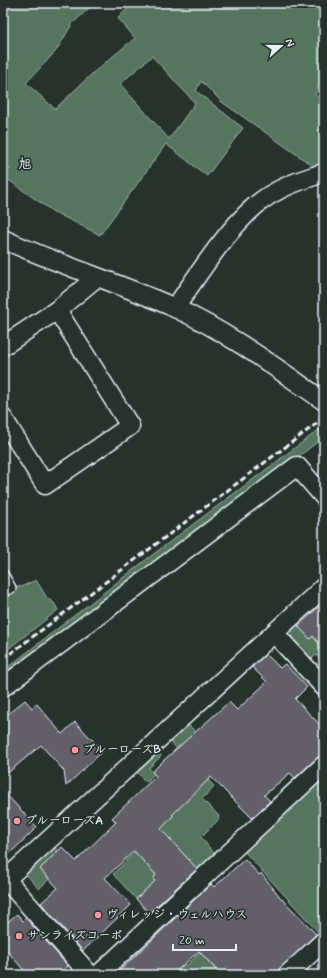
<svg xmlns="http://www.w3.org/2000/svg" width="327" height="978" font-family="Mynerve,'Klee One',sans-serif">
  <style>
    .green { fill: #54745e; stroke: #9eb2ab; fill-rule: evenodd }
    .building { fill: #645e68; stroke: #e8f1f8 }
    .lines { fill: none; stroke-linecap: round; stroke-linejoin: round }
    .lane-casing { stroke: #e8f1f8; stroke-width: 12 }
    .street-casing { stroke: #e8f1f8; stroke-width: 21 }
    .lane { stroke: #26332d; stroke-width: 9 }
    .street { stroke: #26332d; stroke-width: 18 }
    .rail { stroke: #e8f1f8; stroke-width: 3; stroke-dasharray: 6 3; stroke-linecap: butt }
    .poi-dot { fill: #ff9aa2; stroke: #26332d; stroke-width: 1.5 }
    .labels { text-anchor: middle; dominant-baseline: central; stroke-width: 3.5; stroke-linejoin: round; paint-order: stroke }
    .poi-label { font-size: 12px; font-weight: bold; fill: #e8f1f8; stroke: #26332d; text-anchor: start }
    .neighbourhood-label { font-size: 13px; font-weight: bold; fill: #e8f1f8; stroke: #26332d }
  </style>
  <rect width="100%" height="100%" fill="#26332d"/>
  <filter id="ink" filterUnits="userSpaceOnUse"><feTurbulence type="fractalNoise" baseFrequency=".025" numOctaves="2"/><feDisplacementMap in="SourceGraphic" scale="8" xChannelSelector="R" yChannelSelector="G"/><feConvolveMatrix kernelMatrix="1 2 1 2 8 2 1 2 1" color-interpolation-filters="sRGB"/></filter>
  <g filter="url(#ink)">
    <g class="green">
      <path d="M3,3H100L89,8L72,24L56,51L26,83L55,109L94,72L135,38L118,18L133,3H324V69L315,95L324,102V168H316L222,102L201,81L196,91L243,128L207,176L166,144L100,235L52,211L3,176L10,169L3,163ZM152,56L195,103L169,139L120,84Z"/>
      <polygon points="324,426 324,437 3,682 3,671 147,559"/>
      <polygon points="36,580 47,598 54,603 58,610 3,653 3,584 21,587"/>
      <polygon points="294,622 310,638 313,636 318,643 321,641 324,644 324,664 316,655 310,661 292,642 292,624"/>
      <polygon points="187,724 196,732 179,751 170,741"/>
      <polygon points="158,752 161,756 149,768 154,774 146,782 137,772"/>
      <polygon points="324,773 324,932 321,935 243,850"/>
      <polygon points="208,780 214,786 202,799 219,816 218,820 201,837 215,855 198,870 160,829 173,816 167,810"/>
      <polygon points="54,846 58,851 40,869 49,879 39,889 25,873"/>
      <polygon points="135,852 156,875 153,879 170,897 167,899 161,892 146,890 136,899 113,874"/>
      <polygon points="165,943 186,966 200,952 217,971 213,975 173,975 154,954"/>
    </g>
    <g class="building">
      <polygon points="324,602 324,649 313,636 310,639 298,626"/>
      <polygon points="266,654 280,668 285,664 307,687 295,699 324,729 324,752 295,778 290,773 264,795 270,801 252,818 211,777 172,815 173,816 161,829 197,869 149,913 136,899 155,881 153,879 156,875 134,851 105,878 131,905 83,951 41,903 58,888 40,869 62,847 76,861 116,822 112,818 156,776 152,772 164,760 229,702 237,710 267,682 252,667"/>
      <polygon points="25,700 32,708 37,704 62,734 75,722 103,751 66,786 64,771 41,745 3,777 3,718"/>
      <polygon points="3,791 37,827 3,860"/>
      <polygon points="245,859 259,875 261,873 280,897 316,934 274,975 221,975 199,951 172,975 115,975 211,884 214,887"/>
      <polygon points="17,914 23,921 26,918 68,966 58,975 28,975 3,946 3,926"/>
    </g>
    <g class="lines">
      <defs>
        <polyline id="lane" points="3,574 11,588 3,592"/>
        <g id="street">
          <path d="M3,239C59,265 119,283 175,308C228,332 276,368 324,401"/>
          <path d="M175,308C198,275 225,232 255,206C274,189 300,180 324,173"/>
          <polyline points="3,346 57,310 96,278"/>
          <polyline points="3,418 45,485 130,426 57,310"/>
          <polyline points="274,633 324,687"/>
          <polyline points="3,687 297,466 324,497"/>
          <polyline points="3,876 90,975"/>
          <polyline points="3,882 324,587"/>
          <polyline points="98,975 324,765"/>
          <polyline points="287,975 324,941"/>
        </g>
      </defs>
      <use href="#lane" class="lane-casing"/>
      <use href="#street" class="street-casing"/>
      <use href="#lane" class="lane"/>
      <use href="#street" class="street"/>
      <polyline class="rail" points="3,659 324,418"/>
    </g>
  </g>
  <g class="poi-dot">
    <circle cx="75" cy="750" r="4"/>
    <circle cx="17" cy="821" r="4"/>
    <circle cx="98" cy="915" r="4"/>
    <circle cx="19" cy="936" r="4"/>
  </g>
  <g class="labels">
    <g class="poi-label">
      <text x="83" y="750">ブルーローズB</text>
      <text x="25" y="821">ブルーローズA</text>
      <text x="106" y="915">ヴィレッジ・ウェルハウス</text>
      <text x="27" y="936">サンライズコーポ</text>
    </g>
    <g class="neighbourhood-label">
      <text x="25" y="164">旭</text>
    </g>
  </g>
  <rect width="327" height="978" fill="none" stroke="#26332d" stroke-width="16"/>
  <rect x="8" y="8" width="311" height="962" fill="none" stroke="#e8f1f8" stroke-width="1.5" filter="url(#ink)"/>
  <g transform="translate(281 46) rotate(69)" stroke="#26332d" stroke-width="3" paint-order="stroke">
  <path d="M0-3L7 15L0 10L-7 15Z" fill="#e8f1f8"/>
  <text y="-6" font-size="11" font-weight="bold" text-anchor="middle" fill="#e8f1f8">N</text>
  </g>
  <path d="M173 944v6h63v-6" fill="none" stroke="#e8f1f8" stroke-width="2"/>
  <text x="179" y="944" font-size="12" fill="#e8f1f8" stroke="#26332d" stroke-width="3" paint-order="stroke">20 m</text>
</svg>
